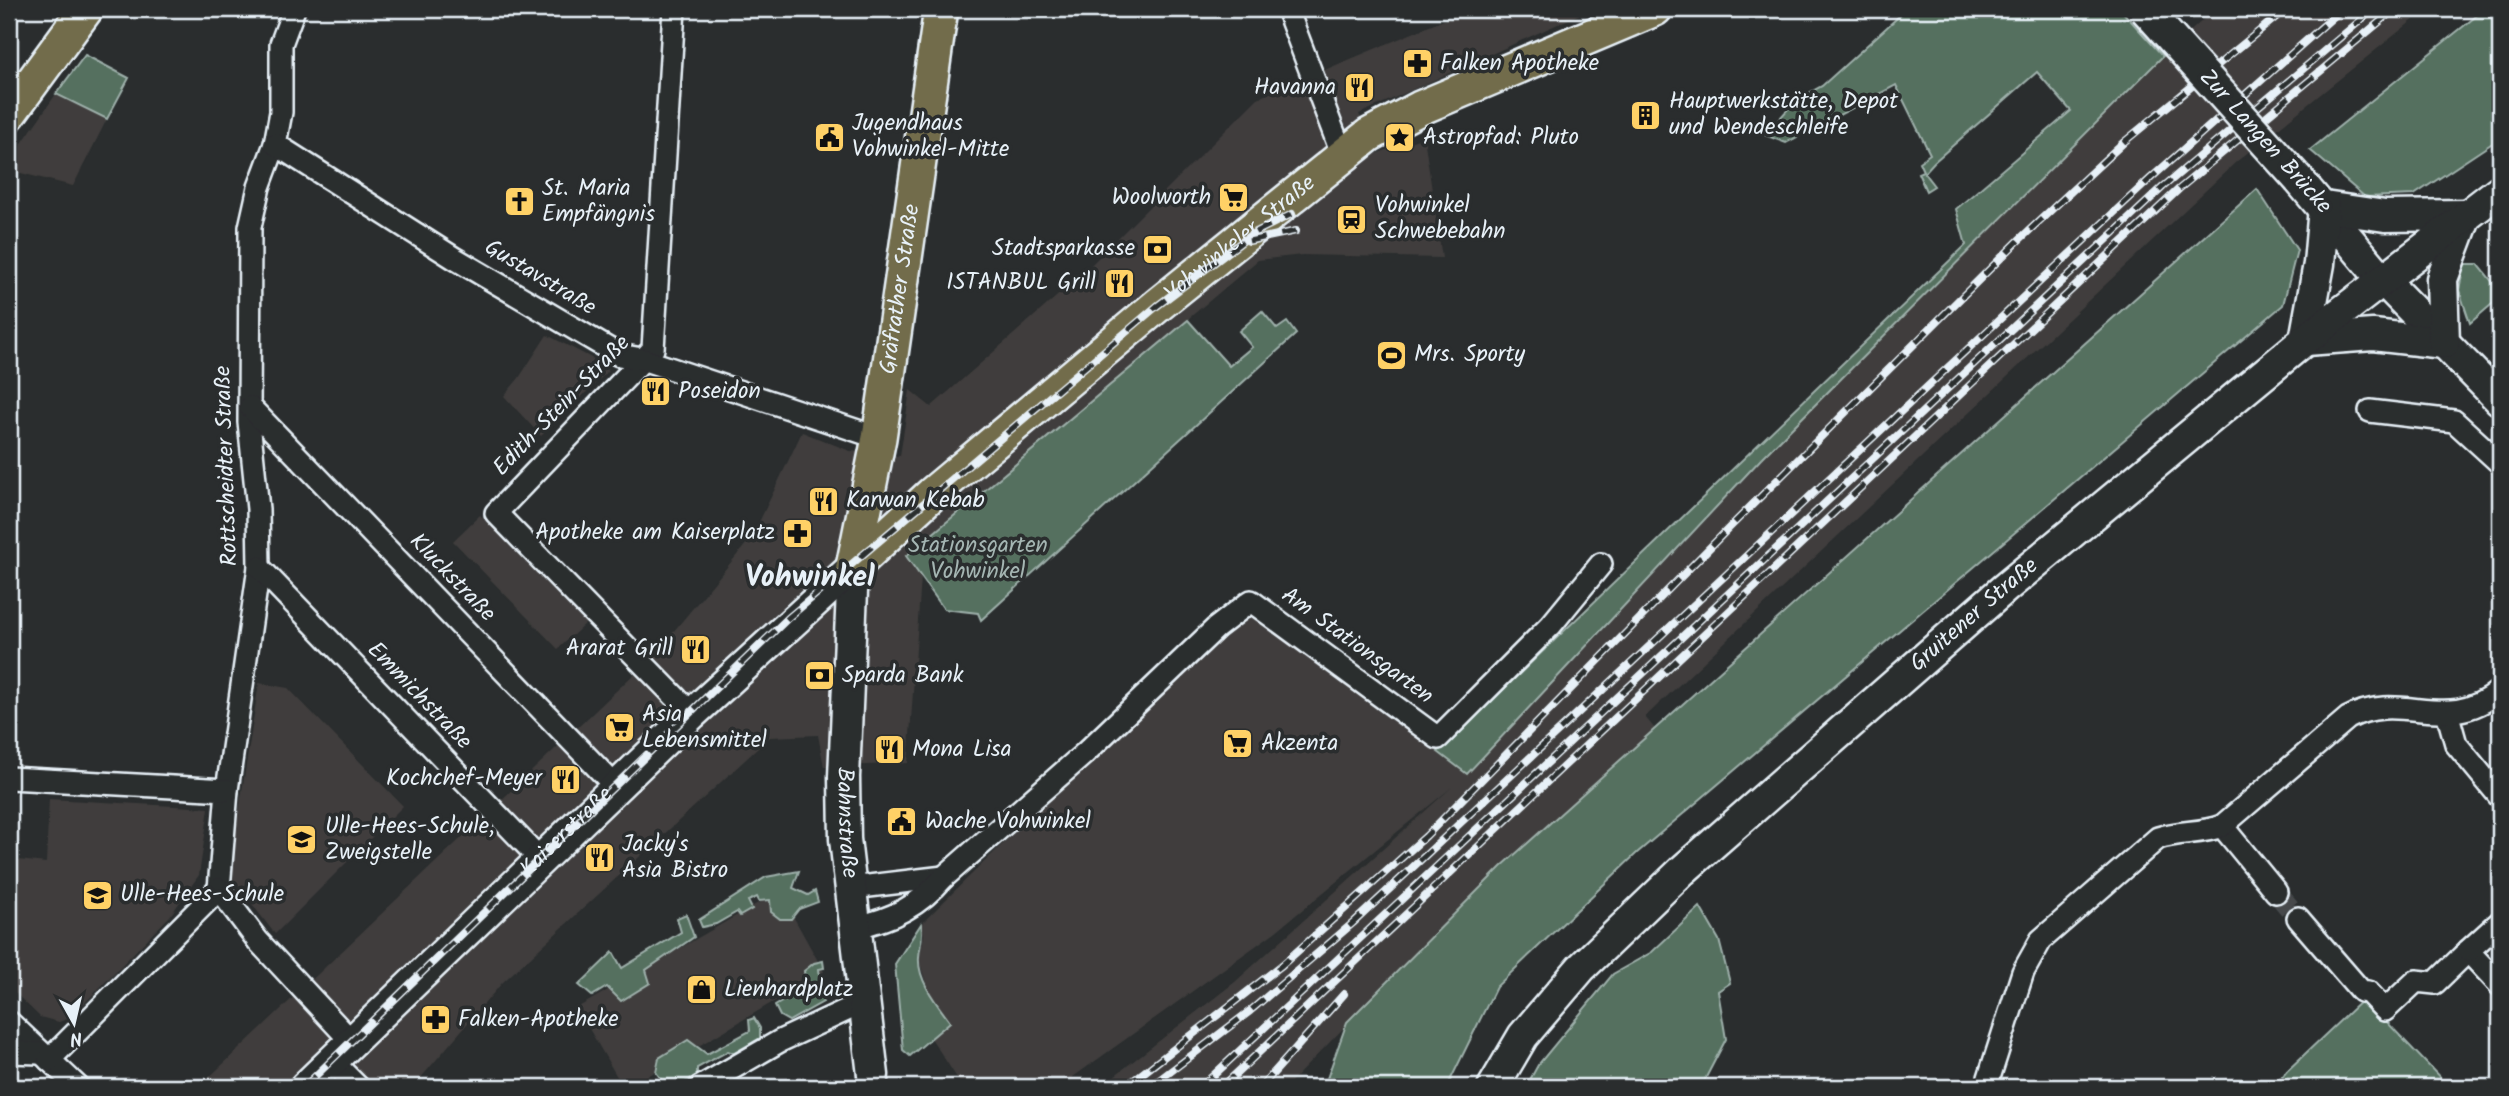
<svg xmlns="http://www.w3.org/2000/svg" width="2509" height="1096" font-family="Kalam,sans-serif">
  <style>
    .built { fill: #403e3d }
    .green { fill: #546f5e; stroke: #9eb0ab; stroke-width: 2 }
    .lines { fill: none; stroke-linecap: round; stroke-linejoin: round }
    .street-tunnel { stroke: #464a4c; stroke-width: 21; stroke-dasharray: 21 10; stroke-linecap: butt }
    .street-casing { stroke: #e8f1f8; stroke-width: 26 }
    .secondary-casing { stroke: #e8f1f8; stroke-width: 35 }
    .primary-casing { stroke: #e8f1f8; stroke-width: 38 }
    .street { stroke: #2a2d2e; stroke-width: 21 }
    .secondary { stroke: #2a2d2e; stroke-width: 30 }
    .primary { stroke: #726c4b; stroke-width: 33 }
    .rail-casing { stroke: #e8f1f8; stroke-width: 8 }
    .rail { stroke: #2a2d2e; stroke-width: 5; stroke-dasharray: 16; stroke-linecap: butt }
    .secondary-bridge-casing { stroke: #e8f1f8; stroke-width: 35; stroke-linecap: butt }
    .secondary-bridge { stroke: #2a2d2e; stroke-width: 30 }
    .labels { text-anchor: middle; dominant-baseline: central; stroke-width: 7; stroke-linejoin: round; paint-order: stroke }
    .poi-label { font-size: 23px; fill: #e8f1f8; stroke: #2a2d2e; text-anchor: start }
    .street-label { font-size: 23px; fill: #e8f1f8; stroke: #2a2d2e }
    .park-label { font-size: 23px; fill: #a5b6b3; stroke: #2a2d2e }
    .district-label { font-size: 30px; font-weight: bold; fill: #e8f1f8; stroke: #2a2d2e }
  </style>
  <rect width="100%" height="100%" fill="#2a2d2e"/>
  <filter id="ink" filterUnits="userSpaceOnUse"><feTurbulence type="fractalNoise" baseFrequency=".0143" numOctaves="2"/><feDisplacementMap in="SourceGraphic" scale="14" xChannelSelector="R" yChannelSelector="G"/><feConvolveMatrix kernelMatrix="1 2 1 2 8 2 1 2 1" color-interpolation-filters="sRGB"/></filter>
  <g filter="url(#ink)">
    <g class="built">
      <polygon points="1470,9 1591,9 1359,114 1375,154 1424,137 1442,258 1302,255 1258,260 906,556 921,577 908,763 824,767 818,735 770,737 502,983 413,1087 199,1087 654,655 752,537 802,432 850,451 900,456 910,390 931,407 1080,276 1258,98"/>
      <polygon points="2215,9 2427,9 2236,162 1645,717 1655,729 1501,867 1286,1087 1100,1087 1235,982 1452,787 1275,932 1059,1087 963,1087 931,1038 950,1022 929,993 919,960 924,935 921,924 1076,772 1253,609 1467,774 1761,459 2163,56"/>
      <polygon points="56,94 107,119 73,186 9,170 9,162"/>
      <polygon points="547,335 607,366 608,371 541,436 504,396 519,378"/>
      <polygon points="480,515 586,623 558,649 453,541"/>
      <polygon points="259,683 288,688 403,806 275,934 229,874"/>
      <polygon points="49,799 209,808 199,875 170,916 70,1018 59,1022 40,1017 9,987 9,859 46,863"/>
      <polygon points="779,891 824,972 629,1087 623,1087 577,1008"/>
    </g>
    <g class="green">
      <polygon points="1907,9 2120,9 2163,56 1761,459 1467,774 1438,752 1966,245 1956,209 2071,111 2037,72 1934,162 1924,173 1934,186 1926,191 1918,173 1923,171 1919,162 1930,154 1896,85 1786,143 1765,135 1796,100 1822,86"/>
      <polygon points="2485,9 2500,9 2500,138 2414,195 2365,197 2310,150"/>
      <polygon points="85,55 129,78 107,119 56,94"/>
      <polygon points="2257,189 2297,250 2283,305 1637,853 1496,987 1447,1087 1324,1087 1347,1022 1501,867"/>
      <polygon points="2464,264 2478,264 2499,290 2498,299 2470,323 2459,290"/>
      <polygon points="1262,311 1277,329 1287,322 1296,334 981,620 978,613 944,609 906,556 1188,320 1229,366 1252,347 1239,331"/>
      <polygon points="799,871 793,888 808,895 815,891 818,902 799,909 791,919 780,919 771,912 770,900 759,901 757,897 748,901 752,909 740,916 737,912 716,924 702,927 699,920 766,877"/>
      <polygon points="1700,907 1719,940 1730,983 1718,991 1726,1039 1701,1087 1526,1087 1538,1065 1613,974 1652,952"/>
      <polygon points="686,914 694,937 646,970 650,983 621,1001 607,987 592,996 579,985 613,952 622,968 681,932 677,918"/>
      <path d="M921,924C924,936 920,944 919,957C917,980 937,1004 950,1022L910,1056L903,1050L895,964Z"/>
      <polygon points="823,961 824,968 819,969 823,1002 789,1021 780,1016 775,1006 806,987 804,971 814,963"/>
      <polygon points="2364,998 2449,1087 2291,1087 2282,1077 2287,1071"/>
      <polygon points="754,1018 760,1028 760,1038 734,1053 728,1051 697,1068 697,1075 676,1087 666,1086 656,1072 659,1058 688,1040 707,1054 750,1031 749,1020"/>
    </g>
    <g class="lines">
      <polyline class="street-tunnel" points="2276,892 2298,918"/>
      <defs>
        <g id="street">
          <polyline points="294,9 281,44 281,112 275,144 259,187 250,227 249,422 258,509 259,567 227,790 219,889 258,941 353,1043"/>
          <polyline points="674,9 653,349 496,513 692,714"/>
          <polyline points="1287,9 1342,154"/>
          <polyline points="275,144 454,258 619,355 642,359 879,438"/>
          <polyline points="250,407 616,787"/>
          <polyline points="2370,411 2454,421 2500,463"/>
          <polyline points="259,567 541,860"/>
          <polyline points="2447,712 2456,744 2500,797"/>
          <polyline points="9,778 227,790"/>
          <polyline points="2222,826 2276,892"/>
          <polyline points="852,888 944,877"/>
          <polyline points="2298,918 2361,991 2368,992 2385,1010 2416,981 2435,983 2468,951 2500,985"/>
          <path d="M856,927C893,919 919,906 944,877L1084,754L1216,628L1251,601L1438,738L1551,625L1601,564"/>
          <polyline points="2468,951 2500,922"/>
          <polyline points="9,1022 78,1087"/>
          <polyline points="9,1052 40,1053"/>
          <polyline points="49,1060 219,889"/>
          <polyline points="333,1062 358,1087"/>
          <polyline points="700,1087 780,1041 864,1002"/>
          <path d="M1986,1087L2023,972L2041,940L2158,838C2180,831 2201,834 2222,826L2348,718C2402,689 2447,736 2500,690"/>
        </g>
        <g id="secondary">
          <polyline points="2299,180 2382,279 2500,400"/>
          <polyline points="2324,207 2385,216 2466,215"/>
          <polyline points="2305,340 2319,264 2324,207"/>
          <polyline points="2306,340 2373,335 2444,343"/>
          <polyline points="2444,343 2442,279 2466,215"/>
          <path id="s1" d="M853,567L844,777L845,839L873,1075"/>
          <polyline points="305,1087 692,714 853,567"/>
          <path id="s2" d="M1493,1087L1523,1036L1581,968L1683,870L2005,588L2305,340L2500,190"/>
        </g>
        <g id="primary">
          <polyline points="9,114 86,9"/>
          <path id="s3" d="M853,567L932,494L1158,305L1369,135L1420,108L1655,9"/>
          <path id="s4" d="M853,567L879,438L941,9"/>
        </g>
      </defs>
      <use href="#street" class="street-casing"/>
      <use href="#secondary" class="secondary-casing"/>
      <use href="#primary" class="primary-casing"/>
      <use href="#street" class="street"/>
      <use href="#secondary" class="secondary"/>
      <use href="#primary" class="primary"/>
      <defs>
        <g id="rail">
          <polyline points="1249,241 1296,231"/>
          <path id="s5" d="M304,1087L788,618L1157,306L1252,234L1292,214"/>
          <polyline points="1125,1087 1282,965 1426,836 1729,528 2019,240 2124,142 2286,9"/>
          <polyline points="1150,1087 1250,1011 1353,923 2151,178 2342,9"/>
          <polyline points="1201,1087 2163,187 2374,9"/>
          <polyline points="1222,1087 2179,189 2395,9"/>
          <polyline points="1261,1087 1344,994"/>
        </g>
      </defs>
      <use href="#rail" class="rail-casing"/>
      <use href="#rail" class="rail"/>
      <defs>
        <polyline id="secondary-bridge" points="2145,9 2299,180"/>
      </defs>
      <use href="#secondary-bridge" class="secondary-bridge-casing"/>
      <use href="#secondary-bridge" class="secondary-bridge"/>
    </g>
  </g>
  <defs>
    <symbol id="pharmacy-square" viewBox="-11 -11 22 22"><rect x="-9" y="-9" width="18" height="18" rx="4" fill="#ffd166" stroke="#2a2d2e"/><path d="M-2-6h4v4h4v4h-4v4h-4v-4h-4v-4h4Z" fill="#111"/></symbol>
    <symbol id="restaurant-square" viewBox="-11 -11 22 22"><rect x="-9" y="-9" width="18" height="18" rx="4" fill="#ffd166" stroke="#2a2d2e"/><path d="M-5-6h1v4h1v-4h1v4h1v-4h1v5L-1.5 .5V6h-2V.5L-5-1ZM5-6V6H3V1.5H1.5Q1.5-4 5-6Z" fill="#111"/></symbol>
    <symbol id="building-square" viewBox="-11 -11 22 22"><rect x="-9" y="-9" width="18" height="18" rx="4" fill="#ffd166" stroke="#2a2d2e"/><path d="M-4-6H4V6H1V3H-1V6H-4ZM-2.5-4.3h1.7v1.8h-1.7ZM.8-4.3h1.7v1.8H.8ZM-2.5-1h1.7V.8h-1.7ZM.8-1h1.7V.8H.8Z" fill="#111"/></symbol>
    <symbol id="civic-square" viewBox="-11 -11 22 22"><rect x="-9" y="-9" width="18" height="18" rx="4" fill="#ffd166" stroke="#2a2d2e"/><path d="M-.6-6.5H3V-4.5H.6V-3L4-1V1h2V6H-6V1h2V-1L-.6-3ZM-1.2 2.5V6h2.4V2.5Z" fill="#111"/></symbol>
    <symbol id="sight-square" viewBox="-11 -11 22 22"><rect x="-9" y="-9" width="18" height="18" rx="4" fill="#ffd166" stroke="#2a2d2e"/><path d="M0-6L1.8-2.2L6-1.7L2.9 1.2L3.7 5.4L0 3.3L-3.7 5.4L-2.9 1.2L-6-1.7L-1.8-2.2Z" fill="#111"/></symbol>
    <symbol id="supermarket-square" viewBox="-11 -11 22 22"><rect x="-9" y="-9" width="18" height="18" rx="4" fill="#ffd166" stroke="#2a2d2e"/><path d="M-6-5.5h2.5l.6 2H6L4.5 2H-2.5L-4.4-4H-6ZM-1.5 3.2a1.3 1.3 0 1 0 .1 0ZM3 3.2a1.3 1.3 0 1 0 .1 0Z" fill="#111"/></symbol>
    <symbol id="church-square" viewBox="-11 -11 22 22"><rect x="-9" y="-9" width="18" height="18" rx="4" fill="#ffd166" stroke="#2a2d2e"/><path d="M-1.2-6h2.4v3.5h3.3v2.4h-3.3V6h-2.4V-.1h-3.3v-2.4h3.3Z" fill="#111"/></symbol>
    <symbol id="station-square" viewBox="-11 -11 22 22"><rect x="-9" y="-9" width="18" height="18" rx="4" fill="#ffd166" stroke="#2a2d2e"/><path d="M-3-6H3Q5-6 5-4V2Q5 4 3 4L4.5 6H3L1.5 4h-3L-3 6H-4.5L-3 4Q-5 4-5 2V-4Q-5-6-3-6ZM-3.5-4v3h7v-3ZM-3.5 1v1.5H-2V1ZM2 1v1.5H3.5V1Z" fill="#111"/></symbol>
    <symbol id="bank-square" viewBox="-11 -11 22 22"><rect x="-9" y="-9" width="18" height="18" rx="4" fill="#ffd166" stroke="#2a2d2e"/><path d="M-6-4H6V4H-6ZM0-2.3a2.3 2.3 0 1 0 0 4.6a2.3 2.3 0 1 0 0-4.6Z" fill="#111"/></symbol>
    <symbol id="stadium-square" viewBox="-11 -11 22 22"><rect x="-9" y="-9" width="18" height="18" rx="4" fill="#ffd166" stroke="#2a2d2e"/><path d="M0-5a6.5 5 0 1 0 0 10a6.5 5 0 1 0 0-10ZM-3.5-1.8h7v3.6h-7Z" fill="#111"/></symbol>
    <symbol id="school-square" viewBox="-11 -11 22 22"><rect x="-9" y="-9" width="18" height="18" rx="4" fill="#ffd166" stroke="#2a2d2e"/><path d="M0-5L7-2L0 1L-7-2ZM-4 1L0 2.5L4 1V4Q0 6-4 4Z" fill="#111"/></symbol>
    <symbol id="shop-square" viewBox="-11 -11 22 22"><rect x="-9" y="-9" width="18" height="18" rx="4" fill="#ffd166" stroke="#2a2d2e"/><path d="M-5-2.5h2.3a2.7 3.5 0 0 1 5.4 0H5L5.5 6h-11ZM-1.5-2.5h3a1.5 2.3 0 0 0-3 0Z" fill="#111"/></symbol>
  </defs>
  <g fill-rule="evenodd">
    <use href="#pharmacy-square" x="1400" y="46" width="35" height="35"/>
    <use href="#restaurant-square" x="1342" y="70" width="35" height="35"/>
    <use href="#building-square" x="1628" y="98" width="35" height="35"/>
    <use href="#civic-square" x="812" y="120" width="35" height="35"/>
    <use href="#sight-square" x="1382" y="120" width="35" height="35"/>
    <use href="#supermarket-square" x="1216" y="180" width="35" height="35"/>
    <use href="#church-square" x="502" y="184" width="35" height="35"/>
    <use href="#station-square" x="1334" y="202" width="35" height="35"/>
    <use href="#bank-square" x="1140" y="232" width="35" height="35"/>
    <use href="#restaurant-square" x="1102" y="266" width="35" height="35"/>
    <use href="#stadium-square" x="1374" y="338" width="35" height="35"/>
    <use href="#restaurant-square" x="638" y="374" width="35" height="35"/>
    <use href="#restaurant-square" x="806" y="484" width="35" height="35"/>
    <use href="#pharmacy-square" x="780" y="516" width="35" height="35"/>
    <use href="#restaurant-square" x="678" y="632" width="35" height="35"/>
    <use href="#bank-square" x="802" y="658" width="35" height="35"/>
    <use href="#supermarket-square" x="602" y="710" width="35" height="35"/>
    <use href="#supermarket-square" x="1220" y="726" width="35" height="35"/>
    <use href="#restaurant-square" x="872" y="732" width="35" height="35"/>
    <use href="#restaurant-square" x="548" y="762" width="35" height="35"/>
    <use href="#civic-square" x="884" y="804" width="35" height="35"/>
    <use href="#school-square" x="284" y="822" width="35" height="35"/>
    <use href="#restaurant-square" x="582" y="840" width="35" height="35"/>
    <use href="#school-square" x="80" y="878" width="35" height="35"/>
    <use href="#shop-square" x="684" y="972" width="35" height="35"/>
    <use href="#pharmacy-square" x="418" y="1002" width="35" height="35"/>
  </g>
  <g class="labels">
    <g class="poi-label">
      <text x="1440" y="64">Falken Apotheke</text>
      <text x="1336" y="88" text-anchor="end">Havanna</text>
      <text x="1669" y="102">Hauptwerkstätte, Depot<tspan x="1669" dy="26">und Wendeschleife</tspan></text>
      <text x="852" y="124">Jugendhaus<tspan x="852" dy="26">Vohwinkel-Mitte</tspan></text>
      <text x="1423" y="138">Astropfad: Pluto</text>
      <text x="542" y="189">St. Maria<tspan x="542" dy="26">Empfängnis</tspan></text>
      <text x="1211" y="198" text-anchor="end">Woolworth</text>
      <text x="1375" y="206">Vohwinkel<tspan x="1375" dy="26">Schwebebahn</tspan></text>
      <text x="1135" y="249" text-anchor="end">Stadtsparkasse</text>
      <text x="1096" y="283" text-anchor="end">ISTANBUL Grill</text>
      <text x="1414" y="355">Mrs. Sporty</text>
      <text x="678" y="392">Poseidon</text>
      <text x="846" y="501">Karwan Kebab</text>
      <text x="775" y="533" text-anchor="end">Apotheke am Kaiserplatz</text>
      <text x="673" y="649" text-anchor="end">Ararat Grill</text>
      <text x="842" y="676">Sparda Bank</text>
      <text x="642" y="715">Asia<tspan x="642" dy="26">Lebensmittel</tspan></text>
      <text x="1261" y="744">Akzenta</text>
      <text x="912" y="750">Mona Lisa</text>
      <text x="542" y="779" text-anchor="end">Kochchef-Meyer</text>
      <text x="925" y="822">Wache Vohwinkel</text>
      <text x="325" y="827">Ulle-Hees-Schule,<tspan x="325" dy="26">Zweigstelle</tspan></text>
      <text x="622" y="845">Jacky's<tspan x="622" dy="26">Asia Bistro</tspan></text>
      <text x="120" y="895">Ulle-Hees-Schule</text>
      <text x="724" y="990">Lienhardplatz</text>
      <text x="458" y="1020">Falken-Apotheke</text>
    </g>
    <g class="street-label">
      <text transform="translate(2265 142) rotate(48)">Zur Langen Brücke</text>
      <text stroke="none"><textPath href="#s3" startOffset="508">Vohwinkeler Straße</textPath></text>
      <text transform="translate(540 278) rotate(31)">Gustavstraße</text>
      <text stroke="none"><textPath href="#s4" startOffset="282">Gräfrather Straße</textPath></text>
      <text transform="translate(562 406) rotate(-46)">Edith-Stein-Straße</text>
      <text transform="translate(227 466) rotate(-92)">Rottscheidter Straße</text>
      <text transform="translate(452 578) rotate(46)">Kluckstraße</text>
      <text stroke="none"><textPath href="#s2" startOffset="677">Gruitener Straße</textPath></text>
      <text transform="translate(1357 646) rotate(36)">Am Stationsgarten</text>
      <text transform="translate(419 696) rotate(46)">Emmichstraße</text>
      <text stroke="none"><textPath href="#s1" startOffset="256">Bahnstraße</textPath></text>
      <text stroke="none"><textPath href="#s5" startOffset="366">Kaiserstraße</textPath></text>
    </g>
    <g class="park-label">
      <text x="978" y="546">Stationsgarten<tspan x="978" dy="26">Vohwinkel</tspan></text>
    </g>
    <g class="district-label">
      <text x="810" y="578">Vohwinkel</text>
    </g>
  </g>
  <rect width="2509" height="1096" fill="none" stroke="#2a2d2e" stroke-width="35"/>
  <rect x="18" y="18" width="2474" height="1061" fill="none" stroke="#e8f1f8" stroke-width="2.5" filter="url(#ink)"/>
  <g transform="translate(74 1023) rotate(172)" stroke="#2a2d2e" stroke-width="5" paint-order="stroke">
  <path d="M0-5L12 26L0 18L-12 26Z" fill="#e8f1f8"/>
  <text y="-10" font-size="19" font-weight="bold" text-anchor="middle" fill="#e8f1f8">N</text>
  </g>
</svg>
